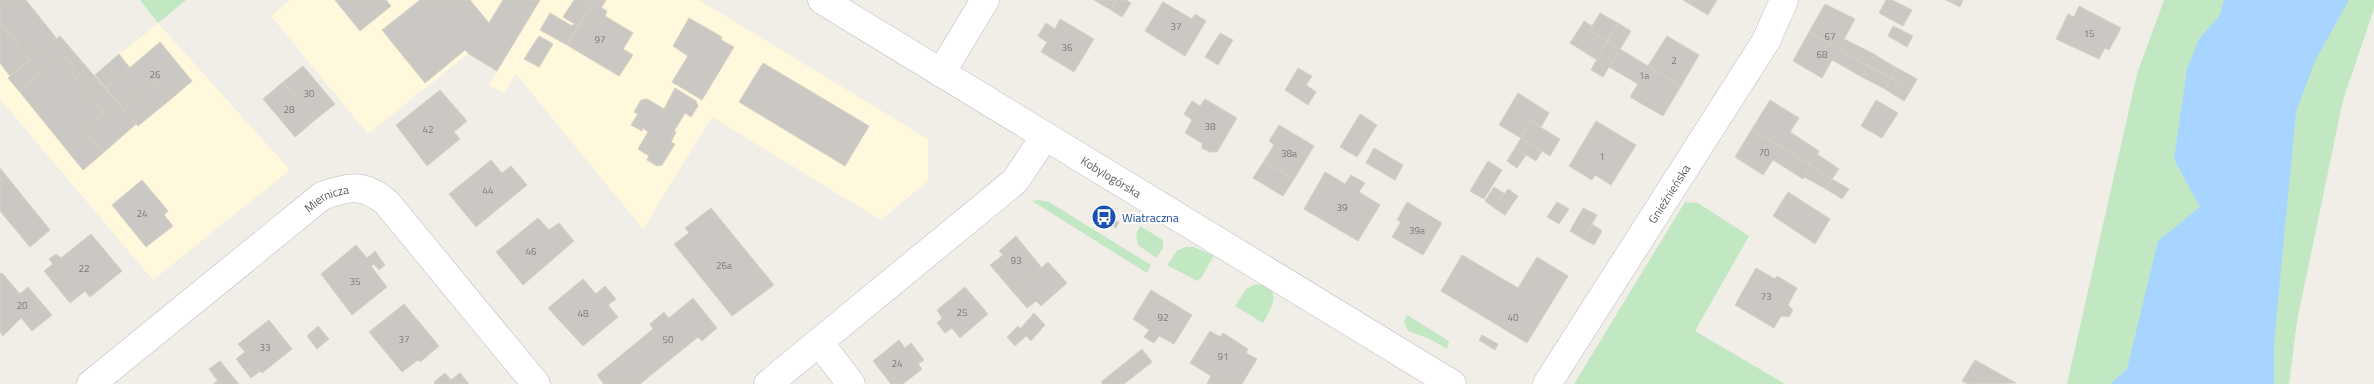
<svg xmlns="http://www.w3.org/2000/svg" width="2374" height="384" font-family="'Titillium Web',sans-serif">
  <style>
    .commercial { fill: #fff8dc }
    .green { fill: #c2e8c3 }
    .water { fill: #a7d5ff }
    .building { fill: #cbc8c3; stroke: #d5d0c4 }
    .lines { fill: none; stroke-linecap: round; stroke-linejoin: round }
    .minor-casing { stroke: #b8bbc0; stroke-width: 29 }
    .minor { stroke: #fff; stroke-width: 28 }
    .labels { text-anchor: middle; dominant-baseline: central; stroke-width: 4; stroke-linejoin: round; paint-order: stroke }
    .number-label { font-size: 10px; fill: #787b7e }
    .street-label { font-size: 12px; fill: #5d6167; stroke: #fff }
    .transit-label { font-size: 12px; fill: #164399; stroke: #fff; text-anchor: start }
  </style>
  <rect width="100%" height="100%" fill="#f0eee6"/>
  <g class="commercial">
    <polygon points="0,0 26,0 57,39 60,36 95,75 158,23 290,170 153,280 0,99"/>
    <polygon points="290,0 699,0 928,139 928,181 881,220 712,117 643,229 516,74 504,93 489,85 497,71 468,54 368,134 271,16"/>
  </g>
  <g class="green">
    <polygon points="140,0 186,0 158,23"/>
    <polygon points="2164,0 2374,0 2374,9 2343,100 2297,321 2289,384 2067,384 2137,74"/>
    <polygon points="1039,200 1049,202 1151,265 1147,273 1032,201"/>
    <polygon points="1685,202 1698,203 1749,236 1695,331 1785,384 1574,384"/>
    <polygon points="1140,226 1163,240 1163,248 1156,258 1138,245 1136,234"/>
    <polygon points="1185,247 1194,247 1214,256 1201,278 1197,281 1167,265 1177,251"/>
    <path d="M1256,284C1284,287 1272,308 1263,323L1235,306L1246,289Z"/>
    <polygon points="1407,315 1449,341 1447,349 1430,339 1408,331 1404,322"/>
  </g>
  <polygon class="water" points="2224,0 2349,0 2315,61 2296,112 2274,343 2274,384 2110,384 2127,369 2158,241 2200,207 2174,159 2187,69 2199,39 2220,15"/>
  <g class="building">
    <polygon points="0,0 26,0 57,39 30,60 0,22"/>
    <polygon points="335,0 386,0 391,6 360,31"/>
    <polygon points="420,0 470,0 489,23 503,0 540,0 497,71 469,54 465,50 425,83 382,30"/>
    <polygon points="574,0 606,0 601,8 593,3 578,26 563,17"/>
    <polygon points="1094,0 1117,0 1111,10"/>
    <polygon points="1117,0 1126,0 1131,3 1122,17 1111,10"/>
    <polygon points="1683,0 1717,0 1708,15"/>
    <polygon points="1886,0 1892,0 1912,10 1903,26 1879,13"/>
    <polygon points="1946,0 1963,0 1960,7"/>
    <polygon points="1163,2 1192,19 1195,14 1206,21 1185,56 1145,31"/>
    <polygon points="593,3 607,11 605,16 633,33 623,49 633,55 619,76 567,45"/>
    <polygon points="1825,4 1855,19 1844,39 1876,55 1868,66 1809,32"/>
    <polygon points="2079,6 2121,28 2109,50 2105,48 2099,59 2056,39 2068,14 2074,17"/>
    <polygon points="550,13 572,26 574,23 578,26 567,45 540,30"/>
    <polygon points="1600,13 1618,23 1607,41 1589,31"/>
    <polygon points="689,18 722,37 721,40 734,47 702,100 672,82 688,56 673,46"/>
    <polygon points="1060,19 1094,39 1074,72 1041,52 1047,42 1038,36 1046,23 1055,29"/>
    <polygon points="1584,21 1592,26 1589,31 1581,26"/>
    <polygon points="0,22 30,60 10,76 0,63"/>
    <polygon points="1618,23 1631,31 1620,49 1607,41"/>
    <polygon points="1581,26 1607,41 1597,60 1570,43"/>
    <polygon points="1893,26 1913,36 1907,47 1888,36"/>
    <polygon points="1809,32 1868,66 1862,77 1832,60 1822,78 1793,61"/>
    <polygon points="1220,33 1233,40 1218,65 1205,57"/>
    <polygon points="60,36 136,124 103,153 83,128 104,112 72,73 75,70 63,55 19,91 8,78"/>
    <polygon points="539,36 553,44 539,67 524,59"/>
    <polygon points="1667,36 1699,55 1681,86 1648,66"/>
    <polygon points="1607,41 1620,49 1603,77 1591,70"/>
    <polygon points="160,42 192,81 171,99 156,81 123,109 106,88"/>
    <polygon points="1620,49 1681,86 1663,116 1630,97 1638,84 1609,67"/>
    <polygon points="119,54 130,68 106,88 95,75"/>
    <polygon points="63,55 75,70 72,73 104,112 83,128 103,153 83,170 19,91"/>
    <polygon points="1875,55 1897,68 1891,78 1868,66"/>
    <polygon points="763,63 869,126 845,166 739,102"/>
    <polygon points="303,66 335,104 315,120 283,82"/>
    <polygon points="1868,66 1891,78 1885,89 1862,77"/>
    <polygon points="1298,68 1312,76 1306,85 1316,92 1308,105 1285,90"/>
    <polygon points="1897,68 1917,79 1911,90 1891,78"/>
    <polygon points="1891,78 1911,90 1904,101 1885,89"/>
    <polygon points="156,81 171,99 138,126 123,109"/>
    <polygon points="283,82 315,120 295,137 263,99"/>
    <polygon points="675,88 696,101 698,106 691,117 685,113 674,131 676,132 671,142 675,144 662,165 657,166 647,160 649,156 638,149 648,132 643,128 642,131 631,125 638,114 634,112 641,100 647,99 664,109"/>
    <polygon points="440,90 467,121 454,132 460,139 427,166 396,125"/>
    <polygon points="1518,93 1549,113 1541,127 1530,121 1521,138 1499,125"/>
    <polygon points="1205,99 1237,118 1217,152 1210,152 1202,148 1202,143 1185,133 1192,120 1184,114 1192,101 1200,106"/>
    <polygon points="1770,100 1799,118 1790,132 1819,151 1810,165 1752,129"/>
    <polygon points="1876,100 1898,113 1882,138 1861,126"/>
    <polygon points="1360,114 1377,125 1357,157 1340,147"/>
    <polygon points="1530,121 1560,139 1550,156 1521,138"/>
    <polygon points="1596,121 1636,145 1611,185 1595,175 1592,180 1569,166"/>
    <polygon points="1279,125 1314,146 1294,179 1264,161 1274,145 1269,141"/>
    <polygon points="1752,129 1810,165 1803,179 1773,160 1763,175 1735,157"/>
    <polygon points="1521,138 1542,151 1536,161 1515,148"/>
    <polygon points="1374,148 1403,165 1395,180 1366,163"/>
    <polygon points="1515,148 1526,155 1517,168 1507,161"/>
    <polygon points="1817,154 1839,169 1832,179 1810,165"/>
    <polygon points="491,160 502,173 511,166 527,185 476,227 449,194"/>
    <polygon points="1264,161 1294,179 1283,196 1253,178"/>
    <polygon points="1488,161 1502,170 1484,199 1470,191"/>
    <polygon points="1810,165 1832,179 1826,189 1804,177"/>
    <polygon points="0,168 50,230 30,247 0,211"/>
    <polygon points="1325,172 1345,184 1351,175 1365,183 1359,192 1380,205 1358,241 1304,209"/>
    <polygon points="1832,179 1849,189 1842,199 1826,189"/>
    <polygon points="142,180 168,211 164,215 173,226 146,247 112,205"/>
    <polygon points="1494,187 1505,194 1494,208 1485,201"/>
    <polygon points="1508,189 1518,196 1505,215 1494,208"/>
    <polygon points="1788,192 1830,219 1815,244 1773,216"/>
    <polygon points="1407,202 1442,223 1423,255 1392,237 1401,222 1397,220"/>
    <polygon points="1557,202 1569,209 1559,224 1547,217"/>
    <polygon points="711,208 774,285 732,316 674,244 689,233 685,228"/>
    <polygon points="1583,208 1597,215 1583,239 1570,231"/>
    <polygon points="1108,216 1119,222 1116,228 1105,221"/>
    <polygon points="538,218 549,230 559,223 574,241 523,285 496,252"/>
    <polygon points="1592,224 1602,231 1594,245 1583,239"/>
    <polygon points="91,234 122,271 90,297 85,291 70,303 44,271 53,264 49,259 56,254 61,258"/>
    <polygon points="1016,236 1042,268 1013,292 990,265 1003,255 999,251"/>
    <polygon points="356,245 367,258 375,251 385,265 379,270 374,264 371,266 387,287 352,315 321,274"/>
    <polygon points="1462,255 1518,288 1537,257 1568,276 1527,343 1441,291"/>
    <polygon points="1048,262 1067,283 1041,306 1036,301 1027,308 1013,292"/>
    <polygon points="1756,268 1775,279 1777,276 1797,288 1788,305 1793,310 1789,317 1781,316 1774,328 1735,305"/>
    <polygon points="2,273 20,294 28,287 52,315 32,331 21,318 3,336 0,332 0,274"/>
    <polygon points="583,279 596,294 605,286 616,299 608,305 618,317 583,346 548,308"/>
    <polygon points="965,287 988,314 960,338 952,328 945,333 937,323 942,318 937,310"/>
    <polygon points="1151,290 1192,315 1174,344 1159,336 1154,343 1144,337 1149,330 1133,319"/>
    <polygon points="693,298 717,328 702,341 698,337 640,384 604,384 597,375 653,329 650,324 664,312 669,318"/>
    <polygon points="404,304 439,346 420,362 418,360 402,372 369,332"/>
    <polygon points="1034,313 1045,325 1031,341 1020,329"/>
    <polygon points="269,320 292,349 262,373 260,371 251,378 236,359 245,352 238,344"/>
    <polygon points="318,326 329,339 317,349 307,336"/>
    <polygon points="1018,326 1026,336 1015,346 1007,337"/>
    <polygon points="1210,331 1220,337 1223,333 1248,349 1246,353 1257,359 1242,384 1207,384 1211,376 1190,363"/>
    <polygon points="1482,335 1498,344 1495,350 1479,340"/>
    <polygon points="899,340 905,348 911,343 924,360 918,364 922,369 903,384 891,384 873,361"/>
    <polygon points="1142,349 1152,362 1124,384 1103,384 1101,382"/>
    <polygon points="1975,360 2016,383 1968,384 1962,381"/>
    <polygon points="220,361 239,384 213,384 218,381 209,369"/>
    <polygon points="445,373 451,380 460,373 469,384 435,384 434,382"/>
  </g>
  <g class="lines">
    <defs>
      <g id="minor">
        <path id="s1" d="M822,0L1452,384"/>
        <polyline points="941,73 985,0"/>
        <polyline points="819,342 851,384"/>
        <path id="s2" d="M91,384L322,196C349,186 364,183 387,203L536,384"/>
        <polyline points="768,384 1015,181 1045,136"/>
        <path id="s3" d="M1547,384L1766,41L1784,0"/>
      </g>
    </defs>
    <use href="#minor" class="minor-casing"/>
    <use href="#minor" class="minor"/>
  </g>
  <defs>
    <symbol id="bus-disc" viewBox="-11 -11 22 22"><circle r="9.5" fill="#1a4fb4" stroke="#fff"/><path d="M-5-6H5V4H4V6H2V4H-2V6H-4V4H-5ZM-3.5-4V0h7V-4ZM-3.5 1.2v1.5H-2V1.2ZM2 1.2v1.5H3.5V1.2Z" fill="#fff"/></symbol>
  </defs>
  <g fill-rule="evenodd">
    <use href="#bus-disc" x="1090" y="203" width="28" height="28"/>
  </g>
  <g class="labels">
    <g class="number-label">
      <text x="1176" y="26">37</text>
      <text x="2089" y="33">15</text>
      <text x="1830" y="36">67</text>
      <text x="600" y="39">97</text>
      <text x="1067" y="47">36</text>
      <text x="1822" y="54">68</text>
      <text x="1674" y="60">2</text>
      <text x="155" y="74">26</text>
      <text x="1644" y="75">1a</text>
      <text x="309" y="93">30</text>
      <text x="289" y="109">28</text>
      <text x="1210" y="126">38</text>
      <text x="428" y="129">42</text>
      <text x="1764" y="152">70</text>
      <text x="1289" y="153">38a</text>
      <text x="1602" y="156">1</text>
      <text x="488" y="190">44</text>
      <text x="1342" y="207">39</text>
      <text x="142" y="213">24</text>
      <text x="1417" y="230">39a</text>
      <text x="531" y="251">46</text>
      <text x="1016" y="260">93</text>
      <text x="724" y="265">26a</text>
      <text x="84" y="268">22</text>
      <text x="355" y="281">35</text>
      <text x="1766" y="296">73</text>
      <text x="22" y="305">20</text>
      <text x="962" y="312">25</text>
      <text x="583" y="313">48</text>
      <text x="1163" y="317">92</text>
      <text x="1513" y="317">40</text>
      <text x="404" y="339">37</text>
      <text x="668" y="339">50</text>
      <text x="265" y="347">33</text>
      <text x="1223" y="356">91</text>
      <text x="897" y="363">24</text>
    </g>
    <g class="street-label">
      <text stroke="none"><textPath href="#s1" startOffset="339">Kobylogórska</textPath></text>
      <text stroke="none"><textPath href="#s3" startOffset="226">Gnieźnieńska</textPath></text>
      <text stroke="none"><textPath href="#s2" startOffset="301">Miernicza</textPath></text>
    </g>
    <g class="transit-label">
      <text x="1122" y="217">Wiatraczna</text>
    </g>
  </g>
</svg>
